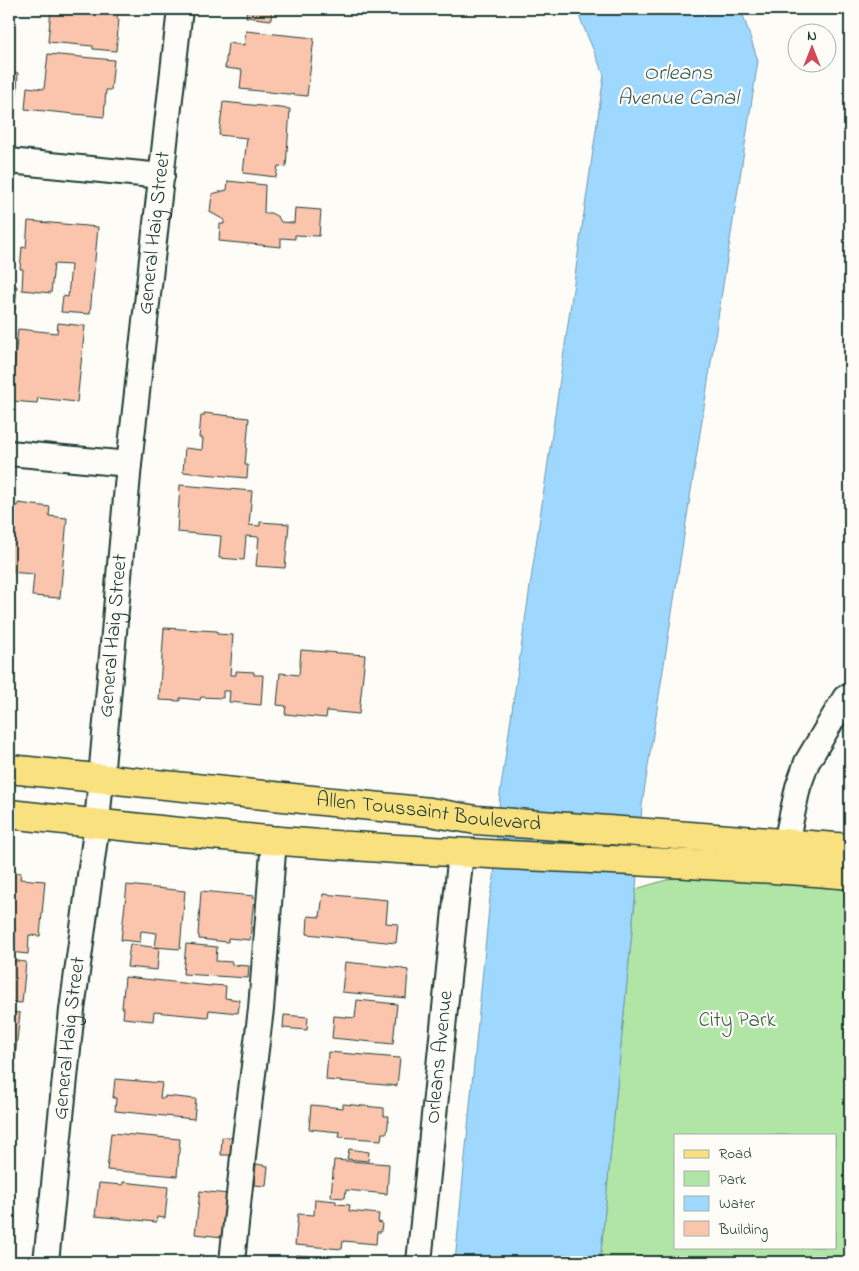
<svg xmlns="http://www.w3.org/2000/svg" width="859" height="1271" font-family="'Indie Flower',sans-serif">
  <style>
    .green { fill: #b1e5a6; stroke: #68916d; fill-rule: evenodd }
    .water { fill: #9fd8ff; stroke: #6c9aae }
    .building { fill: #fac5ac; stroke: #1f3d34 }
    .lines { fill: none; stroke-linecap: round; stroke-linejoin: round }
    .minor-casing { stroke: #1f3d34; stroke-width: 28 }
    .major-casing { stroke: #1f3d34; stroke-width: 31 }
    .minor { stroke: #fdfcf7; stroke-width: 24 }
    .major { stroke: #fae180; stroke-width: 28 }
    .labels { text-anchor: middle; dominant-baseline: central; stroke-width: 4.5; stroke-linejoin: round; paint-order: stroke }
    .street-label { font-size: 21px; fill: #1f3d34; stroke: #fdfcf7 }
    .park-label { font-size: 21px; fill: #3c5f4b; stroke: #fdfcf7 }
    .water-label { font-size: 22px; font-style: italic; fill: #395c5d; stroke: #fdfcf7 }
  </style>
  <rect width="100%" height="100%" fill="#fdfcf7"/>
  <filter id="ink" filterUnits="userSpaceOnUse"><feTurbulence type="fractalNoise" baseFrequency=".02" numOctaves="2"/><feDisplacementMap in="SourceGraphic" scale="10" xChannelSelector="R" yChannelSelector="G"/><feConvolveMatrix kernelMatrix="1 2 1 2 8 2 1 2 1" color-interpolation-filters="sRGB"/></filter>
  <g filter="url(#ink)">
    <path class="green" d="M714,866L850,875V1262H600L636,889ZM675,1135H835V1247H675Z"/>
    <polygon class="water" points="576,9 741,9 758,61 642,805 636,889 600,1262 455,1262 490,897 494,878 500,794 604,75"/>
    <g class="building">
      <polygon points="51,9 118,9 117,19 119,19 116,51 93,49 93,46 48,42"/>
      <polygon points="247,9 285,9 272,9 271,20 246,17"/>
      <polygon points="246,31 314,38 307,96 240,89 242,70 225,68 228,43 244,45"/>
      <polygon points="48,54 114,60 111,90 106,90 104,117 25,109 27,87 44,89"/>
      <polygon points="9,72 18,73 16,107 9,106"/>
      <polygon points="223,102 290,109 286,167 278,166 276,177 243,173 247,138 219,135"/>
      <polygon points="228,181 265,185 264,213 271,213 278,217 281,222 294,223 295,208 321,210 319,236 295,235 295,239 281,238 281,247 219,241 220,224 224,224 224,220 210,212 212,194 227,190"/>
      <polygon points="28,221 98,227 90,314 61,312 63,296 68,297 71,265 54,264 51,293 22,290 23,269 20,269 22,247 26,248"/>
      <polygon points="9,222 12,223 9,260"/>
      <polygon points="9,286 17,286 15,310 9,309"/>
      <polygon points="58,323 85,326 77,402 38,398 37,403 11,401 18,329 57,333"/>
      <polygon points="204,413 249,418 245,465 248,465 247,478 183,472 185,448 202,450 203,438 199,438 201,416 204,416"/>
      <polygon points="180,485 252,491 249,525 260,526 260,522 289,524 285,568 256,566 259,537 246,536 244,560 219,558 221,536 177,532"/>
      <polygon points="18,503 50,507 49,516 67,518 60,598 32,596 34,574 9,572 9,505 18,506"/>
      <polygon points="164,628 217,631 217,634 233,635 230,675 236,675 236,671 254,672 254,675 263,675 261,705 229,702 230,691 223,691 223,698 201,697 200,700 180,698 180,701 159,700"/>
      <polygon points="301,650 365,655 359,714 327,711 326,718 285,714 286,706 277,705 280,673 299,675"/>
      <polygon points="9,871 21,873 20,879 45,881 40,936 29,935 28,954 9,952"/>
      <polygon points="127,885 185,891 180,949 155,947 157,933 141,931 140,942 121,940"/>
      <polygon points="201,891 254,896 250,940 228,938 228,942 199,939 199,935 198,935"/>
      <polygon points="323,894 388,900 386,923 398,924 396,943 307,934 308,916 320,917"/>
      <polygon points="130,944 159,948 157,970 127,967"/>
      <polygon points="186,944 217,947 216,961 232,962 232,965 249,966 248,978 183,974"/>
      <polygon points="9,960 26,962 22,1003 9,1002"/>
      <polygon points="345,962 402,968 402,969 408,970 406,998 342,992"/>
      <polygon points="125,977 211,986 211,985 226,986 225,998 240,1000 238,1013 209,1010 208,1017 154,1012 153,1021 123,1018 124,1008 122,1008"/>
      <polygon points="357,1000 397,1004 393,1044 332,1038 334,1016 355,1018"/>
      <polygon points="9,1012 20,1013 15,1058 9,1057"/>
      <polygon points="284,1015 308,1017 307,1030 283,1028"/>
      <polygon points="328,1052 400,1058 397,1086 326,1080"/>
      <polygon points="9,1064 16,1065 11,1110 9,1110"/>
      <polygon points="115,1079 162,1083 160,1098 165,1098 165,1096 196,1099 194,1119 115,1111 116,1098 113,1098"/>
      <polygon points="343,1104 384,1108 384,1116 389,1116 387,1133 382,1133 381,1140 339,1137 340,1132 309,1129 311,1105 343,1108"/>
      <polygon points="111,1133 180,1139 177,1176 107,1170"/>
      <polygon points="222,1137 237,1138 236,1155 221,1155"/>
      <polygon points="349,1149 369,1152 368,1161 347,1159"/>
      <polygon points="334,1160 389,1164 387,1194 346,1190 345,1198 331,1197"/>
      <polygon points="256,1164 268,1166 266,1186 254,1185"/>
      <polygon points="123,1182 168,1187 165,1218 157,1217 156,1222 95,1216 99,1183 123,1185"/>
      <polygon points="200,1191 228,1194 223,1237 195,1234"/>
      <polygon points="315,1199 336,1201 336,1204 350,1205 349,1211 379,1214 378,1222 382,1223 381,1232 377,1232 376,1244 343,1241 342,1249 295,1245 298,1214 314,1215"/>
      <polygon points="296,1255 364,1262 295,1262"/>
    </g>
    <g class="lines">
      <defs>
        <g id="minor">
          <polyline points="9,161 162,176"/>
          <polyline points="9,453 129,464"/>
          <polyline points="786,843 798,787 807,762 845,698 850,698"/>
          <path id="s1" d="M46,1262L72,1010L97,823L129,464L180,9"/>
          <polyline points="232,1262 244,1147 261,1009 274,839"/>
          <path id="s2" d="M419,1262L461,852"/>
        </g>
        <g id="major">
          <path id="s3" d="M9,769L430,812L476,820L850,848"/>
          <path d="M9,814C128,827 248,840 368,847C528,858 690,861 850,875"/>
        </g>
      </defs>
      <use href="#minor" class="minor-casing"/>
      <use href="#major" class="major-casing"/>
      <use href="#minor" class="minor"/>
      <use href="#major" class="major"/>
    </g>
  </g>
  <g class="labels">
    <g class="street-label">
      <text stroke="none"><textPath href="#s1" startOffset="1035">General Haig Street</textPath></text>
      <text stroke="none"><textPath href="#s1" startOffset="630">General Haig Street</textPath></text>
      <text stroke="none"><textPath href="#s3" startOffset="422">Allen Toussaint Boulevard</textPath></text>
      <text stroke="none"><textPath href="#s1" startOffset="225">General Haig Street</textPath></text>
      <text stroke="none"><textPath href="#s2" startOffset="206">Orleans Avenue</textPath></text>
    </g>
    <g class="park-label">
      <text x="737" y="1021">City Park</text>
    </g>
    <g class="water-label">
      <text x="678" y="74">Orleans<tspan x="678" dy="25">Avenue Canal</tspan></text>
    </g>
  </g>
  <rect width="859" height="1271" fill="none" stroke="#fdfcf7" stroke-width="30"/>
  <rect x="15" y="15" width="829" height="1241" fill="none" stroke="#1f3d34" stroke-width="2" filter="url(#ink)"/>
  <rect x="674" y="1134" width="162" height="115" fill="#fdfcf7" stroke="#a4b0a9"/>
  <rect x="684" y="1150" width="25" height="8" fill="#fae180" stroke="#a4b0a9"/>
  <text x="719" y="1158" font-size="15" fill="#1f3d34">Road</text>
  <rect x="684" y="1171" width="25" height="15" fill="#b1e5a6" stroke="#a4b0a9"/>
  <text x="719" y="1184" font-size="15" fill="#1f3d34">Park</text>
  <rect x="684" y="1196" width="25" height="15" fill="#9fd8ff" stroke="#a4b0a9"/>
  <text x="719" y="1208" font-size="15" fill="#1f3d34">Water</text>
  <rect x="684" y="1221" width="25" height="15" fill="#fac5ac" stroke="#a4b0a9"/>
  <text x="719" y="1234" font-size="15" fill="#1f3d34">Building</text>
  <g transform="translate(812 48)"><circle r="24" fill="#fdfcf7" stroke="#a4b0a9"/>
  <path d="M0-4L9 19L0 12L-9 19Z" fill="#d1495b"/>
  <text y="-8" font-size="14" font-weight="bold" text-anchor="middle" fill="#1f3d34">N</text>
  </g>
</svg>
